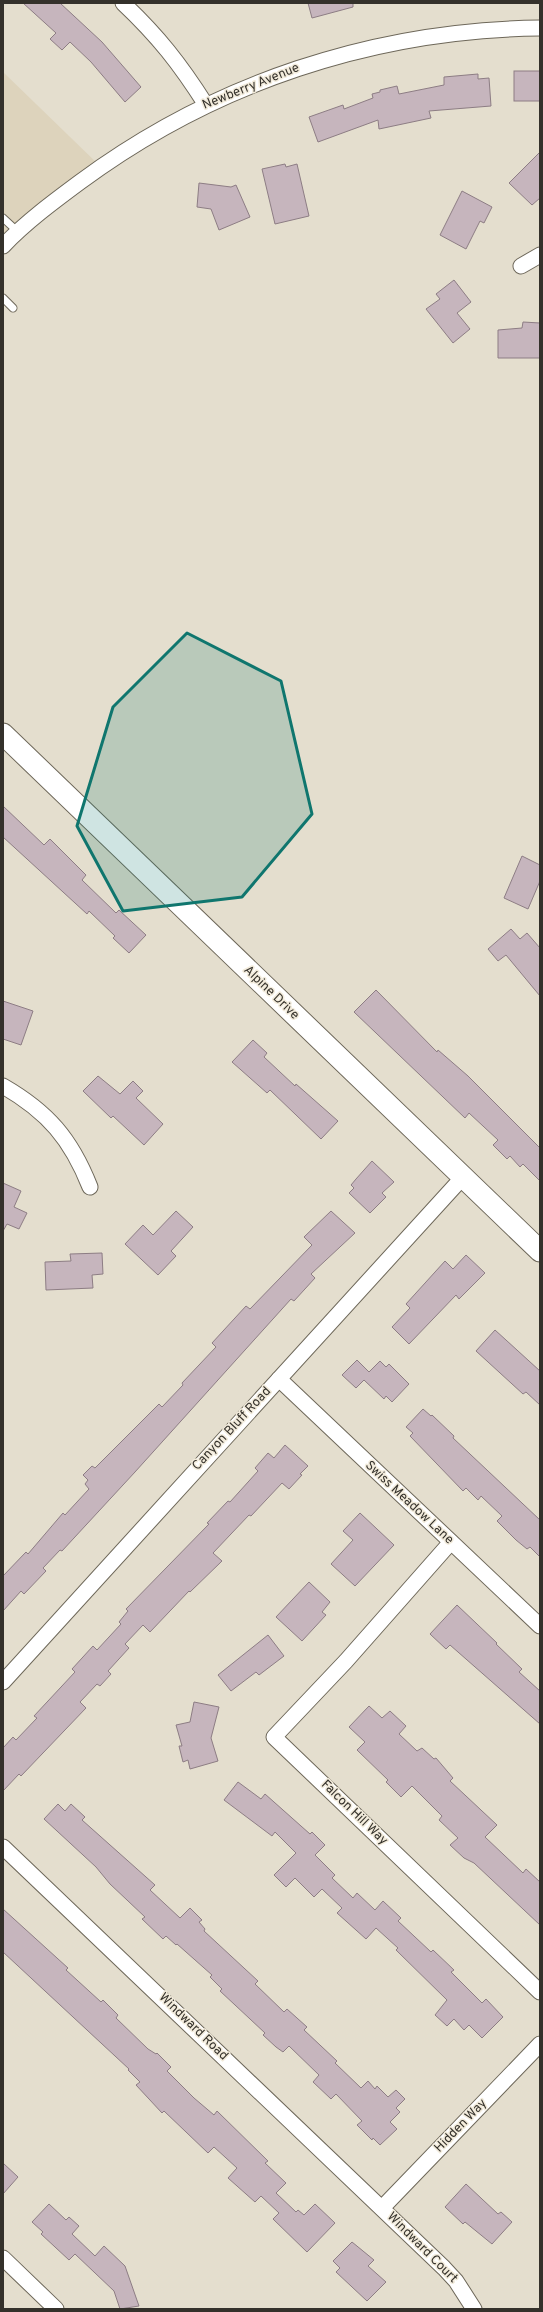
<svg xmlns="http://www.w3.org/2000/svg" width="543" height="2312" font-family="Overpass,sans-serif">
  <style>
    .built { fill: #ddd3bc }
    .building { fill: #c6b5bd; stroke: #8d7d84 }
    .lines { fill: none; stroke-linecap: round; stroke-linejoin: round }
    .lane-casing { stroke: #6d6759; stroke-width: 9 }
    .street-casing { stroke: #6d6759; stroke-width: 17 }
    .secondary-casing { stroke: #6d6759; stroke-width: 23 }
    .lane { stroke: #fff; stroke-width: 7 }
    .street { stroke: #fff; stroke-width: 15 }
    .secondary { stroke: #fff; stroke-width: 21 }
    .marked { fill: #0f766e; fill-opacity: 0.2; stroke: #0f766e; stroke-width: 3; stroke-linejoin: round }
    .labels { text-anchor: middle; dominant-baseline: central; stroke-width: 3; stroke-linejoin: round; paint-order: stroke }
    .street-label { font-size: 13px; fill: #34312b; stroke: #f2ebdb }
  </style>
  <rect width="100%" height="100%" fill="#e4dece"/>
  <polygon class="built" points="3,72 101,167 3,246"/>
  <g class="building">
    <polygon points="23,3 60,3 102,42 141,87 125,102 91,62 70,42 62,50 50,39 56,33"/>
    <polygon points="308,3 353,3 353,7 312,18"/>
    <rect x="514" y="71" width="26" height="30"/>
    <polygon points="478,74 478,79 489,78 491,106 429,111 431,118 379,129 378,120 318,142 309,117 343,105 344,109 373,98 372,94 380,92 380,90 397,86 399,94 444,85 444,77"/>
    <polygon points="540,152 540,198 532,205 509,183"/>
    <polygon points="285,164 286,167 297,164 309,216 275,224 262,169"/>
    <polygon points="199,183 231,187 236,185 250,217 219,230 211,209 197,207"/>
    <polygon points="462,191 492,207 484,223 480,221 466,249 440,235"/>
    <polygon points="454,280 471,302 457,313 470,329 453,343 426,309 440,299 436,294"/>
    <polygon points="523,322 540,323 540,358 498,358 498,330 522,328"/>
    <polygon points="3,806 44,845 50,839 86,875 82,880 116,913 119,910 146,935 129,953 113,938 115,936 89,911 87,914 3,837"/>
    <polygon points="522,856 540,865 540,881 528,909 504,898"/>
    <polygon points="511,929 520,939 527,933 540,948 540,996 506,955 498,961 488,949"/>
    <polygon points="376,990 437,1052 438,1050 468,1076 540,1148 540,1181 523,1164 520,1167 510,1156 507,1159 493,1145 498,1140 469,1113 465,1118 354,1012"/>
    <polygon points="3,1001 33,1011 21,1045 3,1039"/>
    <polygon points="253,1040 267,1053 264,1057 295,1086 296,1084 338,1121 321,1139 270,1090 267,1093 232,1062"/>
    <polygon points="98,1076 120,1094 133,1081 143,1091 136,1098 163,1124 144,1145 113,1116 111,1118 83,1091"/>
    <polygon points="372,1161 394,1182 382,1193 386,1197 370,1213 349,1193 354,1188 351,1185 356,1179"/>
    <polygon points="3,1183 21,1191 14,1207 27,1213 19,1229 7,1224 3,1231"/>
    <polygon points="176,1211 193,1227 171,1251 176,1256 158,1275 125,1244 143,1225 153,1235"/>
    <polygon points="331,1211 355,1233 311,1274 315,1278 294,1301 291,1299 135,1472 62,1551 60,1550 43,1568 46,1571 24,1594 21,1591 3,1611 3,1576 26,1552 28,1554 63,1513 65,1515 89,1489 85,1484 88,1480 83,1475 92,1466 95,1468 159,1404 162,1407 183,1385 182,1383 216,1347 212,1343 246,1306 250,1309 312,1245 304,1237"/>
    <polygon points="102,1253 103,1274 92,1275 93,1288 46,1290 45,1262 71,1261 70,1254"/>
    <polygon points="466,1255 485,1273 459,1299 456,1295 409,1344 392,1327 410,1308 406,1304 445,1261 453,1269"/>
    <polygon points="495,1330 540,1371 540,1405 526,1392 523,1394 476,1351"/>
    <polygon points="357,1360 369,1372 380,1361 386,1367 389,1364 409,1384 392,1402 386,1396 384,1399 364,1380 356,1388 342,1375"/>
    <polygon points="423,1409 431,1416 432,1415 454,1436 453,1438 540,1520 540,1557 530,1547 527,1549 516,1540 497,1521 502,1516 481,1496 478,1500 466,1488 463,1491 410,1436 413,1433 406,1427"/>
    <polygon points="285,1445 308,1466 300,1474 302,1475 289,1489 282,1483 251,1516 249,1515 213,1553 222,1561 190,1592 189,1591 150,1632 143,1625 125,1644 129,1648 108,1671 111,1674 100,1686 97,1684 80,1702 86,1708 21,1776 19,1774 3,1791 3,1748 13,1737 16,1740 37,1718 34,1716 75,1672 72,1669 93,1646 97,1650 121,1624 119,1622 128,1611 126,1609 209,1524 207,1523 228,1501 230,1502 258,1471 255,1468 268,1453 274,1458"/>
    <polygon points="360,1513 394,1545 355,1586 331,1564 353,1540 343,1531"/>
    <polygon points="309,1582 330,1602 322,1612 326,1615 302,1641 276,1617"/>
    <polygon points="457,1605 497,1643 496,1644 522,1669 519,1672 540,1691 540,1724 450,1645 446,1649 430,1634"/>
    <polygon points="268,1635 284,1656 259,1675 256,1672 231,1691 218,1675"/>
    <polygon points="194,1702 219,1707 211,1738 218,1761 190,1769 188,1760 183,1762 179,1746 182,1746 176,1725 190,1722"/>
    <polygon points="369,1706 382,1718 390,1711 406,1726 399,1734 417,1751 422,1748 434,1759 436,1758 453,1778 450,1781 497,1825 485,1837 523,1873 526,1869 540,1882 540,1925 474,1863 464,1858 450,1845 458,1838 439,1820 442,1816 412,1786 401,1797 386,1782 388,1780 357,1750 365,1742 349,1727"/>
    <polygon points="238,1782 261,1799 265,1794 310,1834 312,1832 325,1845 315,1855 335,1875 332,1878 353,1898 357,1893 375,1910 383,1901 401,1918 398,1921 431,1952 433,1950 454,1970 451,1972 482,2003 486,1999 503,2017 482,2038 469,2025 464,2030 454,2019 447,2026 435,2015 447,2000 396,1950 398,1948 376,1928 366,1939 337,1913 342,1908 322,1889 314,1897 295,1878 286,1887 274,1875 296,1853 275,1832 272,1836 224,1800"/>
    <polygon points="58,1804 65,1811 71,1804 85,1817 82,1820 155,1885 150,1890 180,1918 190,1908 202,1920 199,1922 205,1929 204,1931 258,1981 255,1984 284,2012 287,2009 307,2027 304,2030 337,2061 335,2063 361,2088 368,2081 375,2089 377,2086 388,2097 396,2090 405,2099 396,2108 400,2112 390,2122 397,2129 380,2145 373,2138 372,2140 357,2125 362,2121 336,2094 331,2099 313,2082 319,2075 289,2046 283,2052 276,2047 263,2035 265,2033 220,1991 222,1989 210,1977 212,1975 177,1944 176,1945 166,1936 163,1939 142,1919 145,1917 110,1884 96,1867 44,1819"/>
    <polygon points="3,1909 68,1968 66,1970 101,2002 103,2000 118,2015 116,2018 148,2049 156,2054 157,2053 171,2067 167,2071 194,2098 214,2115 217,2111 268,2161 265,2163 286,2183 276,2193 296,2212 298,2210 304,2215 315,2204 335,2223 307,2252 273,2219 279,2213 261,2196 255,2202 228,2178 237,2168 214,2147 208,2153 164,2111 162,2113 136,2085 140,2082 128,2070 129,2069 3,1952"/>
    <polygon points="3,2163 18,2177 3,2194"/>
    <polygon points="466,2184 498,2214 501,2212 512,2222 492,2244 465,2222 463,2224 445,2207"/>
    <polygon points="49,2204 66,2220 69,2217 79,2226 72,2234 95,2256 104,2246 125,2266 139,2306 120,2309 114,2291 75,2254 69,2260 41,2234 43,2232 32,2222"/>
    <polygon points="352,2242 374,2260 368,2266 386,2282 367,2301 336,2272 340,2268 333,2261"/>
  </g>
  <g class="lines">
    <defs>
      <g id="lane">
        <polyline points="3,218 17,231"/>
        <polyline points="3,298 13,308"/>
      </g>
      <g id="street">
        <path d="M123,3C158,36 180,64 206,105"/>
        <path d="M3,246C26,222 53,202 80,182C214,83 373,30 540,28"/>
        <polyline points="521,266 540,255"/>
        <path d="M3,1086C48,1112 71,1139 90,1187"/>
        <polyline points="279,1379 540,1626"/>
        <polyline points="451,1542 346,1661 274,1737 540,1992"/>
        <polyline points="3,1682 463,1177"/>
        <polyline points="3,1847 444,2268 456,2281 474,2309"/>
        <polyline points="382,2208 540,2044"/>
        <polyline points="3,2258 56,2309"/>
      </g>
      <polyline id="secondary" points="3,734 540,1251"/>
    </defs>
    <use href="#lane" class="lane-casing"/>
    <use href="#street" class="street-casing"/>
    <use href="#secondary" class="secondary-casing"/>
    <use href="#lane" class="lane"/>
    <use href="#street" class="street"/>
    <use href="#secondary" class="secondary"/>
  </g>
  <path class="marked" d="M187,633L281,681L312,814L242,897L123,911L77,826L113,707Z"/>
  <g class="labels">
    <g class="street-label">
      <text transform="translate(251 87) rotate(-22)">Newberry Avenue</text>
      <text transform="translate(271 993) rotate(44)">Alpine Drive</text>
      <text transform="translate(232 1429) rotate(-47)">Canyon Bluff Road</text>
      <text transform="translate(409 1503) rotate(43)">Swiss Meadow Lane</text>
      <text transform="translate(354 1813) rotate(44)">Falcon Hill Way</text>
      <text transform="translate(193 2027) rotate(44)">Windward Road</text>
      <text transform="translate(461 2126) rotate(-46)">Hidden Way</text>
      <text transform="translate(422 2248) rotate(45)">Windward Court</text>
    </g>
  </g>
  <rect width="543" height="2312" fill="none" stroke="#34312b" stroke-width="8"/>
</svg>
